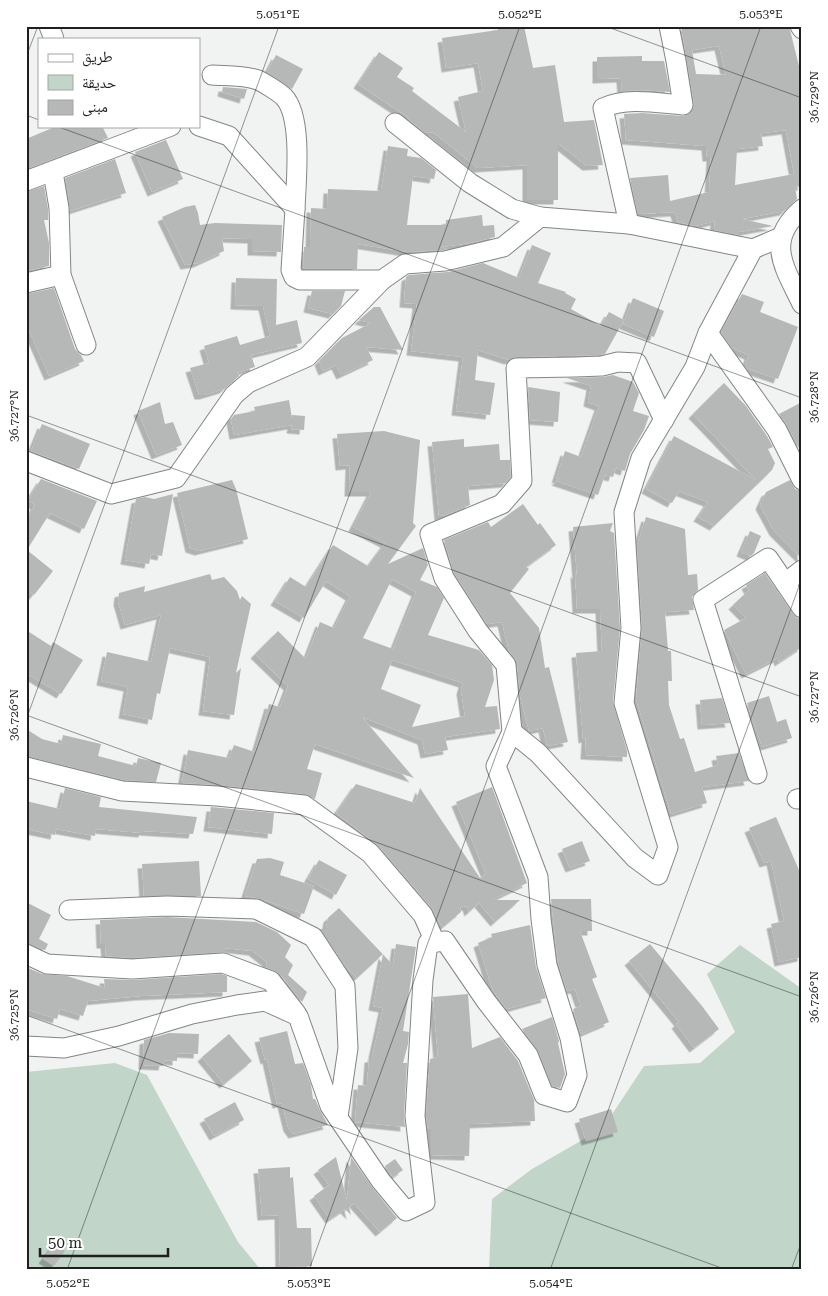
<svg xmlns="http://www.w3.org/2000/svg" width="828" height="1296" font-family="'Roboto Serif','Noto Naskh Arabic',serif">
  <style>
    .green { fill: #c1d6c8 }
    .building { fill: #b5b8b6; fill-rule: evenodd; filter: url(#shadow) }
    .lines { fill: none; stroke-linecap: round; stroke-linejoin: round }
    .minor-casing { stroke: #838684; stroke-width: 21 }
    .minor { stroke: #fff; stroke-width: 19 }
    .ticks { fill: none; stroke: #1e1f1e; stroke-width: 1; stroke-opacity: 0.45 }
    .neatline { fill: none; stroke: #1e1f1e; stroke-width: 2 }
    .ticks-label { font-size: 12px; text-anchor: middle; fill: #1e1f1e }
  </style>
  <defs>
    <filter id="shadow"><feDropShadow dx="-4.5" dy="4.5" stdDeviation="0" flood-color="#0004"/></filter>
  </defs>
  <rect width="100%" height="100%" fill="#f0f3f1"/>
  <g class="green">
    <polygon points="740,945 802,989 802,1270 489,1270 492,1199 532,1169 603,1128 644,1066 700,1063 735,1032 707,974"/>
    <polygon points="115,1063 147,1075 238,1242 261,1270 26,1270 26,1072"/>
  </g>
  <g class="building">
    <polygon points="497,26 524,26 533,68 555,65 564,122 594,120 603,165 587,166 558,143 558,200 527,200 527,165 478,168 433,132 425,133 407,118 408,117 358,84 379,52 403,68 397,77 414,88 412,91 466,132 458,97 483,91 478,63 446,68 442,38 498,30"/>
    <path d="M681,26H789L799,66H802V186L795,187L797,199L784,211L742,219L773,226L739,232V235L714,230L715,221L695,226L678,222L675,212L638,214L630,178L668,175L670,201L709,192L711,157H707L706,146L626,140L624,114L642,113L683,116L689,114L693,109L694,103ZM719,46L726,75L696,74L692,50ZM786,130L794,174L735,185L737,149L763,146L761,133Z"/>
    <polygon points="276,55 303,69 292,89 267,72"/>
    <polygon points="642,56 642,61 664,61 670,92 643,90 622,91 621,78 597,79 597,57"/>
    <polygon points="223,87 247,89 244,99 222,92"/>
    <polygon points="57,126 102,126 108,138 26,169 26,139"/>
    <polygon points="166,140 183,179 152,192 135,152"/>
    <polygon points="388,146 408,149 407,156 421,158 436,170 434,179 413,176 407,225 446,225 446,220 482,215 483,226 494,225 495,237 470,243 441,247 447,249 443,250 408,252 358,244 357,269 303,269 304,247 310,247 311,208 327,209 328,189 381,191"/>
    <polygon points="115,159 126,193 70,211 65,178"/>
    <polygon points="44,186 48,209 48,220 44,220 49,243 49,266 26,271 26,192"/>
    <polygon points="195,205 198,213 200,225 215,223 282,225 281,252 252,251 252,239 222,238 224,251 198,263 185,265 162,217 185,207"/>
    <polygon points="532,245 551,253 538,283 566,292 565,293 576,299 571,309 601,326 609,312 624,320 605,354 600,355 516,357 509,360 478,350 475,380 495,383 490,415 456,411 463,357 411,351 417,304 404,303 406,277 409,275 448,272 483,263 519,278"/>
    <polygon points="236,278 277,279 276,325 297,320 302,343 251,355 255,367 238,372 239,376 224,389 204,395 199,395 190,368 209,363 204,346 237,336 240,345 270,336 263,306 235,305"/>
    <polygon points="54,288 75,349 81,355 84,361 49,376 26,323 26,294"/>
    <polygon points="312,291 345,291 341,306 333,314 308,308"/>
    <polygon points="742,294 764,302 760,312 798,327 778,379 746,368 745,366 749,355 732,348 721,332"/>
    <polygon points="633,298 664,311 654,337 623,324"/>
    <polygon points="374,307 380,307 403,350 366,347 373,360 341,375 336,365 323,371 319,361 342,338 371,323 359,320"/>
    <polygon points="613,375 633,382 639,393 633,411 649,416 644,430 630,454 625,471 616,468 613,477 605,475 598,495 556,481 560,478 556,479 565,451 581,457 599,406 588,402 591,386 567,378 603,377"/>
    <polygon points="724,383 746,406 767,436 773,447 768,449 775,463 772,470 714,526 698,517 708,502 679,491 672,503 646,489 674,436 756,480 693,414"/>
    <polygon points="528,387 560,392 558,422 530,420"/>
    <polygon points="289,400 292,418 292,415 305,416 304,430 291,429 292,425 234,435 231,419 234,415 255,411 254,407"/>
    <polygon points="160,402 165,424 173,422 182,445 156,455 138,411"/>
    <polygon points="802,402 802,454 787,425 779,414"/>
    <polygon points="42,424 90,444 79,469 31,451"/>
    <path d="M384,431L420,440L413,523L416,526L388,564L423,548L428,565L420,580L437,587L444,598L428,635L479,650L492,665L494,680L485,707L497,706L500,729L445,737L448,750L425,754L422,740L362,717L414,778L315,744L307,769L322,773L315,799L305,794L218,785L182,783L188,750L229,758L234,745L255,752L269,704L280,707L288,686L255,654L278,631L306,659L320,622L334,628L350,596L326,581L304,618L275,601L290,577L306,587L333,545L368,566L385,543L353,527L371,492H349L350,465L340,466L337,434ZM392,579L416,592L393,649L363,638ZM392,660L463,683L461,690L465,716L412,727L421,705L381,689Z"/>
    <polygon points="464,439 464,447 499,444 500,460 510,460 511,477 506,483 468,486 470,505 445,515 439,516 432,442"/>
    <polygon points="41,479 97,501 84,529 50,513 27,550 53,571 34,595 26,589 26,520 35,505 28,500"/>
    <polygon points="232,480 236,489 248,539 199,551 190,548 177,493"/>
    <polygon points="790,480 795,489 802,491 802,559 774,531 760,505 766,492"/>
    <polygon points="173,494 162,556 151,554 149,564 125,560 136,499 145,497 154,499"/>
    <polygon points="523,504 538,525 540,523 556,545 526,567 529,569 510,593 539,628 545,668 549,667 568,742 547,746 543,728 529,731 520,696 517,661 509,651 502,622 487,624 454,573 444,540 488,522 491,527"/>
    <polygon points="646,517 685,529 688,575 697,574 698,590 692,597 694,610 665,612 668,651 671,651 672,681 668,681 669,705 680,739 684,738 695,772 718,765 716,756 739,753 749,781 702,787 707,803 671,814 636,699 642,627 637,546"/>
    <polygon points="613,523 610,531 614,533 620,628 613,702 627,751 627,757 585,755 586,738 583,739 576,653 602,651 600,609 577,609 575,572 577,575 573,527"/>
    <polygon points="750,531 761,536 754,553 751,556 741,552"/>
    <polygon points="765,573 793,614 797,618 802,619 802,647 779,662 778,658 746,674 724,630 746,618 733,605 749,590 746,585"/>
    <polygon points="210,574 212,580 224,577 237,591 240,600 242,596 251,604 236,673 241,668 234,715 203,711 210,657 170,648 160,694 157,693 152,720 123,714 128,687 101,681 107,652 151,662 161,615 125,625 118,601 119,593 145,586 144,592"/>
    <polygon points="26,630 51,646 53,642 83,660 61,694 26,673"/>
    <polygon points="769,696 777,722 786,719 792,738 762,747 747,703"/>
    <polygon points="722,698 730,723 702,725 700,700"/>
    <polygon points="26,729 42,739 61,744 63,735 101,744 98,756 136,766 138,758 161,763 156,782 124,780 26,756"/>
    <polygon points="356,784 415,803 420,788 480,878 486,874 456,802 492,787 527,883 492,900 520,900 495,922 479,903 469,912 467,906 460,907 461,912 443,927 439,922 432,908 379,846 336,813"/>
    <polygon points="65,788 101,797 99,807 197,817 193,834 143,831 143,833 96,829 95,836 56,829 55,835 26,829 26,801 60,809"/>
    <polygon points="211,807 274,813 272,834 208,827"/>
    <polygon points="776,817 802,877 802,957 779,962 771,924 784,921 771,861 764,863 749,828"/>
    <polygon points="582,841 590,861 570,868 562,849"/>
    <polygon points="270,858 284,862 280,875 314,886 304,914 261,899 245,896 257,859"/>
    <polygon points="319,860 347,875 336,895 308,879"/>
    <polygon points="199,861 201,896 144,896 142,864"/>
    <polygon points="551,899 591,899 592,931 580,931 597,977 592,979 609,1022 581,1034 573,1009 581,1006 575,989 567,991 558,963"/>
    <polygon points="26,902 51,915 39,939 48,944 45,950 26,943"/>
    <polygon points="339,908 393,965 396,944 416,947 403,1031 409,1032 408,1044 403,1063 407,1063 404,1116 405,1127 355,1122 358,1085 367,1086 369,1058 372,1058 383,1008 373,1006 383,954 357,978 344,964 320,929 326,929 328,918"/>
    <polygon points="167,917 256,922 277,932 291,945 285,957 293,965 288,975 307,992 302,1002 280,974 266,967 267,962 253,951 225,948 225,952 132,958 106,956 105,944 101,944 100,920"/>
    <polygon points="530,925 536,967 546,998 507,1009 493,991 478,943 492,937 491,934"/>
    <polygon points="650,944 702,1006 719,1029 694,1048 676,1024 679,1022 629,961"/>
    <polygon points="26,967 42,974 67,976 105,988 104,979 133,980 221,974 227,976 227,992 140,996 88,1001 83,1016 60,1009 57,1019 26,1009"/>
    <polygon points="468,994 472,1048 500,1037 518,1061 534,1100 535,1121 470,1124 469,1156 431,1155 431,1129 428,1129 426,1116 430,1059 438,1057 433,997"/>
    <polygon points="552,1017 559,1041 558,1043 565,1074 560,1088 552,1086 538,1051 522,1029"/>
    <polygon points="287,1031 295,1064 303,1063 311,1085 313,1099 315,1099 320,1110 328,1125 293,1134 288,1127 282,1103 277,1104 267,1059 265,1060 259,1038"/>
    <polygon points="169,1033 199,1034 198,1054 177,1053 177,1061 164,1060 163,1066 143,1065 144,1040"/>
    <polygon points="229,1034 252,1061 224,1084 202,1057"/>
    <polygon points="235,1102 244,1120 214,1136 204,1119"/>
    <polygon points="611,1109 618,1132 586,1141 579,1119"/>
    <polygon points="336,1157 347,1201 351,1157 372,1187 397,1218 380,1232 354,1203 349,1207 351,1215 345,1209 330,1219 314,1196 329,1185 318,1170"/>
    <polygon points="395,1159 403,1170 393,1177 385,1166"/>
    <polygon points="290,1167 290,1178 293,1177 297,1228 311,1228 312,1266 280,1267 279,1215 262,1216 258,1169"/>
    <polygon points="54,1244 65,1251 54,1266 43,1259"/>
  </g>
  <g class="lines">
    <defs>
      <g id="minor">
        <polyline points="49,26 54,39"/>
        <polyline points="800,26 802,29"/>
        <path d="M212,75C227,76 244,75 258,80C264,83 279,92 284,97C303,117 296,182 295,209"/>
        <polyline points="395,123 470,183 512,209 540,217"/>
        <polyline points="199,126 229,136 295,209 291,270 294,277 300,280 382,280 405,264 445,261 503,247 540,217 629,224 753,249"/>
        <polyline points="53,172 59,208 61,275 86,345"/>
        <polyline points="26,181 171,126"/>
        <path d="M802,209C764,241 785,268 802,304"/>
        <path d="M629,224L603,108C627,97 657,103 683,105L676,61L669,26"/>
        <polyline points="26,283 61,275"/>
        <polyline points="708,333 777,430 802,480"/>
        <polyline points="26,461 111,494 176,478 234,395 248,383 307,357 382,280"/>
        <polyline points="785,583 802,570"/>
        <polyline points="512,732 506,665 478,631 444,578 430,534 502,504 522,481 516,368 575,367 602,366 618,362 637,363 664,420"/>
        <polyline points="26,767 122,791 217,796 304,805 370,853 423,915 435,942"/>
        <polyline points="757,774 703,600 768,558 802,608"/>
        <polyline points="797,799 802,798"/>
        <polyline points="69,910 167,906 256,909 313,937 345,986 348,1048 338,1117"/>
        <polyline points="26,954 47,964 132,969 223,963 271,981 296,1013"/>
        <polyline points="26,1046 64,1048 119,1036 192,1014 237,1005 265,1001 298,1016 330,1106 381,1181 406,1211 425,1202 415,1116 423,980 428,943 445,941 486,1001 528,1055 544,1095 567,1102 577,1075 570,1038 547,965 541,919 538,877 496,766 512,732 538,753 635,858 658,875 668,847 624,703 631,628 624,512 641,458 695,367 708,333 753,249 781,237"/>
      </g>
    </defs>
    <use href="#minor" class="minor-casing"/>
    <use href="#minor" class="minor"/>
  </g>
  <path class="ticks" d="M605,26L802,98M26,57L38,26M26,115L39,120M56,126L802,398M26,415L802,697M26,715L802,997M26,720L279,26M26,1015L727,1270M67,1270L520,26M309,1270L761,26M550,1270L802,578M791,1270L802,1241"/>
  <rect width="828" height="1296" fill="none" stroke="#ffffff" stroke-width="55"/>
  <rect x="38" y="38" width="162" height="90" fill="#ffffff" stroke="#a5a5a5"/>
  <rect x="48" y="54" width="25" height="8" fill="#ffffff" stroke="#a5a5a5"/>
  <text x="82" y="62" font-size="15" fill="#1e1f1e">طريق</text>
  <rect x="48" y="75" width="25" height="15" fill="#c1d6c8" stroke="#a5a5a5"/>
  <text x="82" y="88" font-size="15" fill="#1e1f1e">حديقة</text>
  <rect x="48" y="100" width="25" height="15" fill="#b5b8b6" stroke="#a5a5a5"/>
  <text x="82" y="112" font-size="15" fill="#1e1f1e">مبنى</text>
  <path d="M40 1248v8h128v-8" fill="none" stroke="#1e1f1e" stroke-width="2.5"/>
  <text x="48" y="1248" font-size="15" fill="#1e1f1e" stroke="#ffffff" stroke-width="4" paint-order="stroke">50 m</text>
  <rect x="28" y="28" width="772" height="1240" class="neatline"/>
  <g class="ticks-label">
    <text x="278" y="18">5.051°E</text>
    <text x="520" y="18">5.052°E</text>
    <text x="761" y="18">5.053°E</text>
    <text transform="translate(814 97) rotate(-90)" y="4">36.729°N</text>
    <text transform="translate(814 397) rotate(-90)" y="4">36.728°N</text>
    <text transform="translate(14 416) rotate(-90)" y="4">36.727°N</text>
    <text transform="translate(814 697) rotate(-90)" y="4">36.727°N</text>
    <text transform="translate(14 715) rotate(-90)" y="4">36.726°N</text>
    <text transform="translate(814 997) rotate(-90)" y="4">36.726°N</text>
    <text transform="translate(14 1015) rotate(-90)" y="4">36.725°N</text>
    <text x="68" y="1287">5.052°E</text>
    <text x="309" y="1287">5.053°E</text>
    <text x="551" y="1287">5.054°E</text>
  </g>
</svg>
